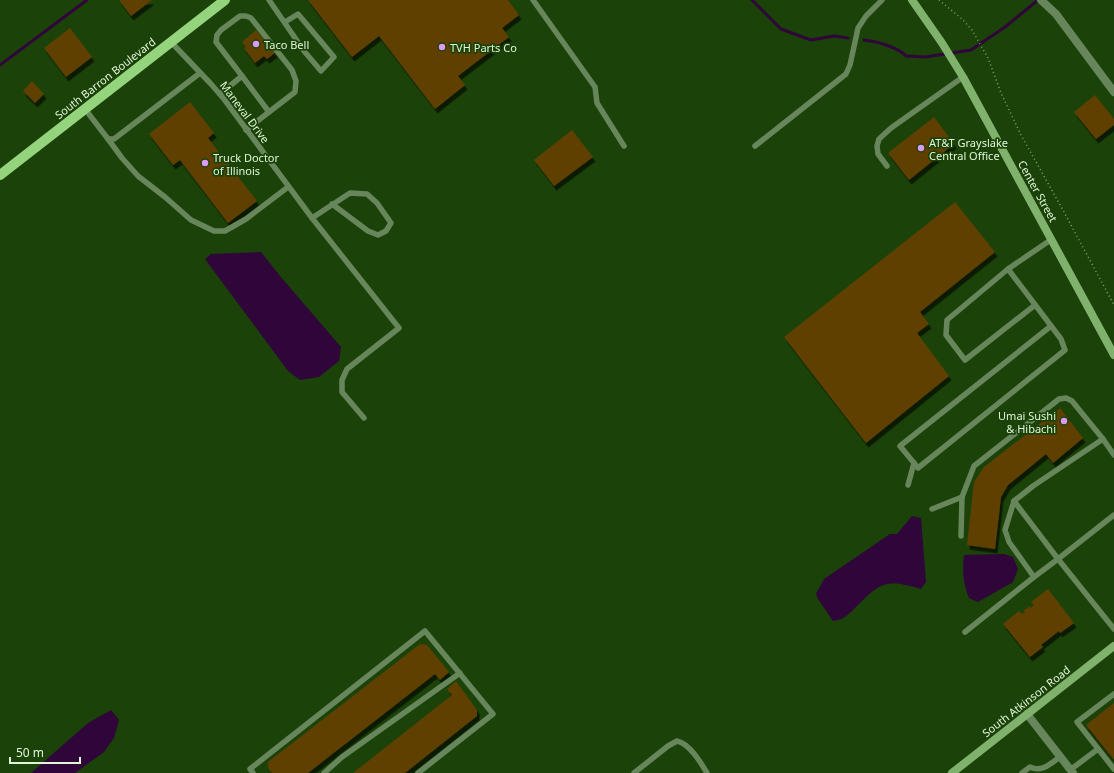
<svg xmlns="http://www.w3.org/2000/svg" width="1114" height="773" font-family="'Noto Sans',sans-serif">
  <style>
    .water { fill: #2f053a }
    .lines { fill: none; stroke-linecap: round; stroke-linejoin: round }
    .stream { stroke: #2f053a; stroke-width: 3 }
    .building { fill: #5f4106; filter: url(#shadow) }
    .path { stroke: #81a074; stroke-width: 1.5; stroke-dasharray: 1 3; stroke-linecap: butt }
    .lane { stroke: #67865c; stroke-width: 5.5 }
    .street { stroke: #67865c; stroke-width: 8 }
    .secondary { stroke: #80b26e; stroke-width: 8 }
    .primary { stroke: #94d47c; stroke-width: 10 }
    .poi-dot { fill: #dd99f3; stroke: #1b4208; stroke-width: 1.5 }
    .labels { text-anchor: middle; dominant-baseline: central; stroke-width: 3.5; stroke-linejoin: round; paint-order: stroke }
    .poi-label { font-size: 11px; fill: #dff6d7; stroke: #1b4208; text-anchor: start }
    .street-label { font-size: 11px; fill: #dff6d7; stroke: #1b4208 }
  </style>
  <defs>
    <filter id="shadow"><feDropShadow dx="2.5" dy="4.5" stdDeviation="0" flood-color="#0009"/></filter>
  </defs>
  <rect width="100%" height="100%" fill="#1b4208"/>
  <g class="water">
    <polygon points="261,252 280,276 341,347 339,361 319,377 300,380 288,371 205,259 211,254"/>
    <path d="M912,516L921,518L926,582L921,589C884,578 880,583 854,609C845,617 845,619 833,621L818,599L816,594L824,579L890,534H897Z"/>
    <path d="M1004,554L1013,557L1018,569L1013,582L978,602L969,598C963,583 962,571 964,555Z"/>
    <polygon points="111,710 119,720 114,738 104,752 75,773 31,773 88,723"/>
  </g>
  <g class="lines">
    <g class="stream">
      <polyline points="752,0 781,29 811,40 834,36 848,38"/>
      <path d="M864,40C875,41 898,47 906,56L925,57L971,50L1005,27L1038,0"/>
      <polyline points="0,65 87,0"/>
    </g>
  </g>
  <g class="building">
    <polygon points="119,0 152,0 131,16"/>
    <polygon points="308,0 508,0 519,15 502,28 509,37 458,76 465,85 435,109 379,36 352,57"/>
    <polygon points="70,28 92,57 66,77 44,48"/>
    <polygon points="256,30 275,53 267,59 264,56 255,63 244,48 246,47 242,42"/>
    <polygon points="32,81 44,94 35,103 23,91"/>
    <polygon points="1095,95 1114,119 1114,125 1096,139 1074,112"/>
    <polygon points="190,102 214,133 208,138 257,201 228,223 180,160 173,165 149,134"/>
    <polygon points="934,117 954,144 909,180 888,153"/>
    <polygon points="572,130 593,157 554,186 534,160"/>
    <polygon points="955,202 995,252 920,312 929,324 917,333 949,376 866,443 784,337"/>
    <polygon points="1060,408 1083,438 1053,463 1046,454 1008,485 1001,497 995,549 967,545 974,482 984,467"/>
    <polygon points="1048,589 1074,623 1060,633 1059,631 1041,645 1043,647 1030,657 1003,624 1019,611 1022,614 1025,612 1024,610 1030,606 1031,608 1034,605 1031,602"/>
    <polygon points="420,644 427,645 449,672 440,680 435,674 308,773 272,773 268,768 268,762"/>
    <polygon points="456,681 477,710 477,716 405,773 353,773 452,695 447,689"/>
    <polygon points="1114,703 1114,760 1086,725"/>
  </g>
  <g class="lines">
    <polyline class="path" points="939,0 962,19 972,30 988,58 1001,93 1021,135 1064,212 1114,305"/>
    <g class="lane">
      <polyline points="269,0 304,51 321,71 334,57 298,14 285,22"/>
      <polyline points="533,0 595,87 597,103 624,146"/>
      <polyline points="171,42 211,84 224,99 312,218 399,328 347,369 342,380 342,392 364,418"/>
      <polyline points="242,76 269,112 246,130"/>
      <polyline points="220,94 242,76 216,42 217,35 221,30 240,16 246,16 251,18 292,70 296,81 295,92 269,112"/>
      <polyline points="85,109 108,139 114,139 200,73"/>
      <polyline points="108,139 122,158 138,176 165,197 191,220 214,231 225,231 246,219 288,187"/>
      <polyline points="755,146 846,74 850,65 858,28 866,16 882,0"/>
      <polyline points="887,166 878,154 877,146 879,139 891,128 963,77"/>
      <polyline points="312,218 350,193 367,194 377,203 391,223 386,231 378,235 368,231 332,204"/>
      <polyline points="1008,269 947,320 946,335 965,360 1035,305"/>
      <polyline points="1103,439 1114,455"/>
      <polyline points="914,463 900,446 1051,326"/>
      <polyline points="908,485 914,463 918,468 1065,350 1061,339 1008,269 1052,239"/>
      <polyline points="1014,501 1058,559 1034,577"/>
      <polyline points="932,509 962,497 974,466 1059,399 1066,398 1072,401 1103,439 1033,486 1014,501 1005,530 1009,542 1034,577 965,632"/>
      <polyline points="1114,515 1058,559 1114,629"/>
      <polyline points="961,536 962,497"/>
      <polyline points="1114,694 1077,722 1114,769"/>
      <polyline points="1070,770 1098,749"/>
      <polyline points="253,773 250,769 425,631 493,714 418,773"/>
      <polyline points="324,773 342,757 460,673"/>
      <path d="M634,773L668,746L677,741C690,744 701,763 707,773"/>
      <path d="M1022,773L1030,767C1042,773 1051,763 1060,757"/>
    </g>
    <g class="street">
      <polyline points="1041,0 1056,14 1114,92"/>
      <polyline points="1027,714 1073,773"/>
    </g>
    <g class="secondary">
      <polyline points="912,0 942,43 963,77 1114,355"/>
      <polyline points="952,773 1114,646"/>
    </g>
    <polyline class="primary" points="0,175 225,0"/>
  </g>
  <g class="poi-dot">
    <circle cx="256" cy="44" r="4"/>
    <circle cx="442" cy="47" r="4"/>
    <circle cx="921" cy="148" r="4"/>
    <circle cx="205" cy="163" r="4"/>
    <circle cx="1064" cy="421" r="4"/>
  </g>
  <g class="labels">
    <g class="poi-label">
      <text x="264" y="44">Taco Bell</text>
      <text x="450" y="47">TVH Parts Co</text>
      <text x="929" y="142">AT&amp;T Grayslake<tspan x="929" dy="13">Central Office</tspan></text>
      <text x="213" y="157">Truck Doctor<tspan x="213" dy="13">of Illinois</tspan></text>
      <text x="1056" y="415" text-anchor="end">Umai Sushi<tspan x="1056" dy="13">&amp; Hibachi</tspan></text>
    </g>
    <g class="street-label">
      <text transform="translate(105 78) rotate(-38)">South Barron Boulevard</text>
      <text transform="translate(245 112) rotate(53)">Maneval Drive</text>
      <text transform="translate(1038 191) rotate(61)">Center Street</text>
      <text transform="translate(1026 701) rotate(-38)">South Atkinson Road</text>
    </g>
  </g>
  <path d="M10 757v6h70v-6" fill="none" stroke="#dff6d7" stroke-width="2"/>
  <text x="16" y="757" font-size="12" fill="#dff6d7" stroke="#1b4208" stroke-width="3" paint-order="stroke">50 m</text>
</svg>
